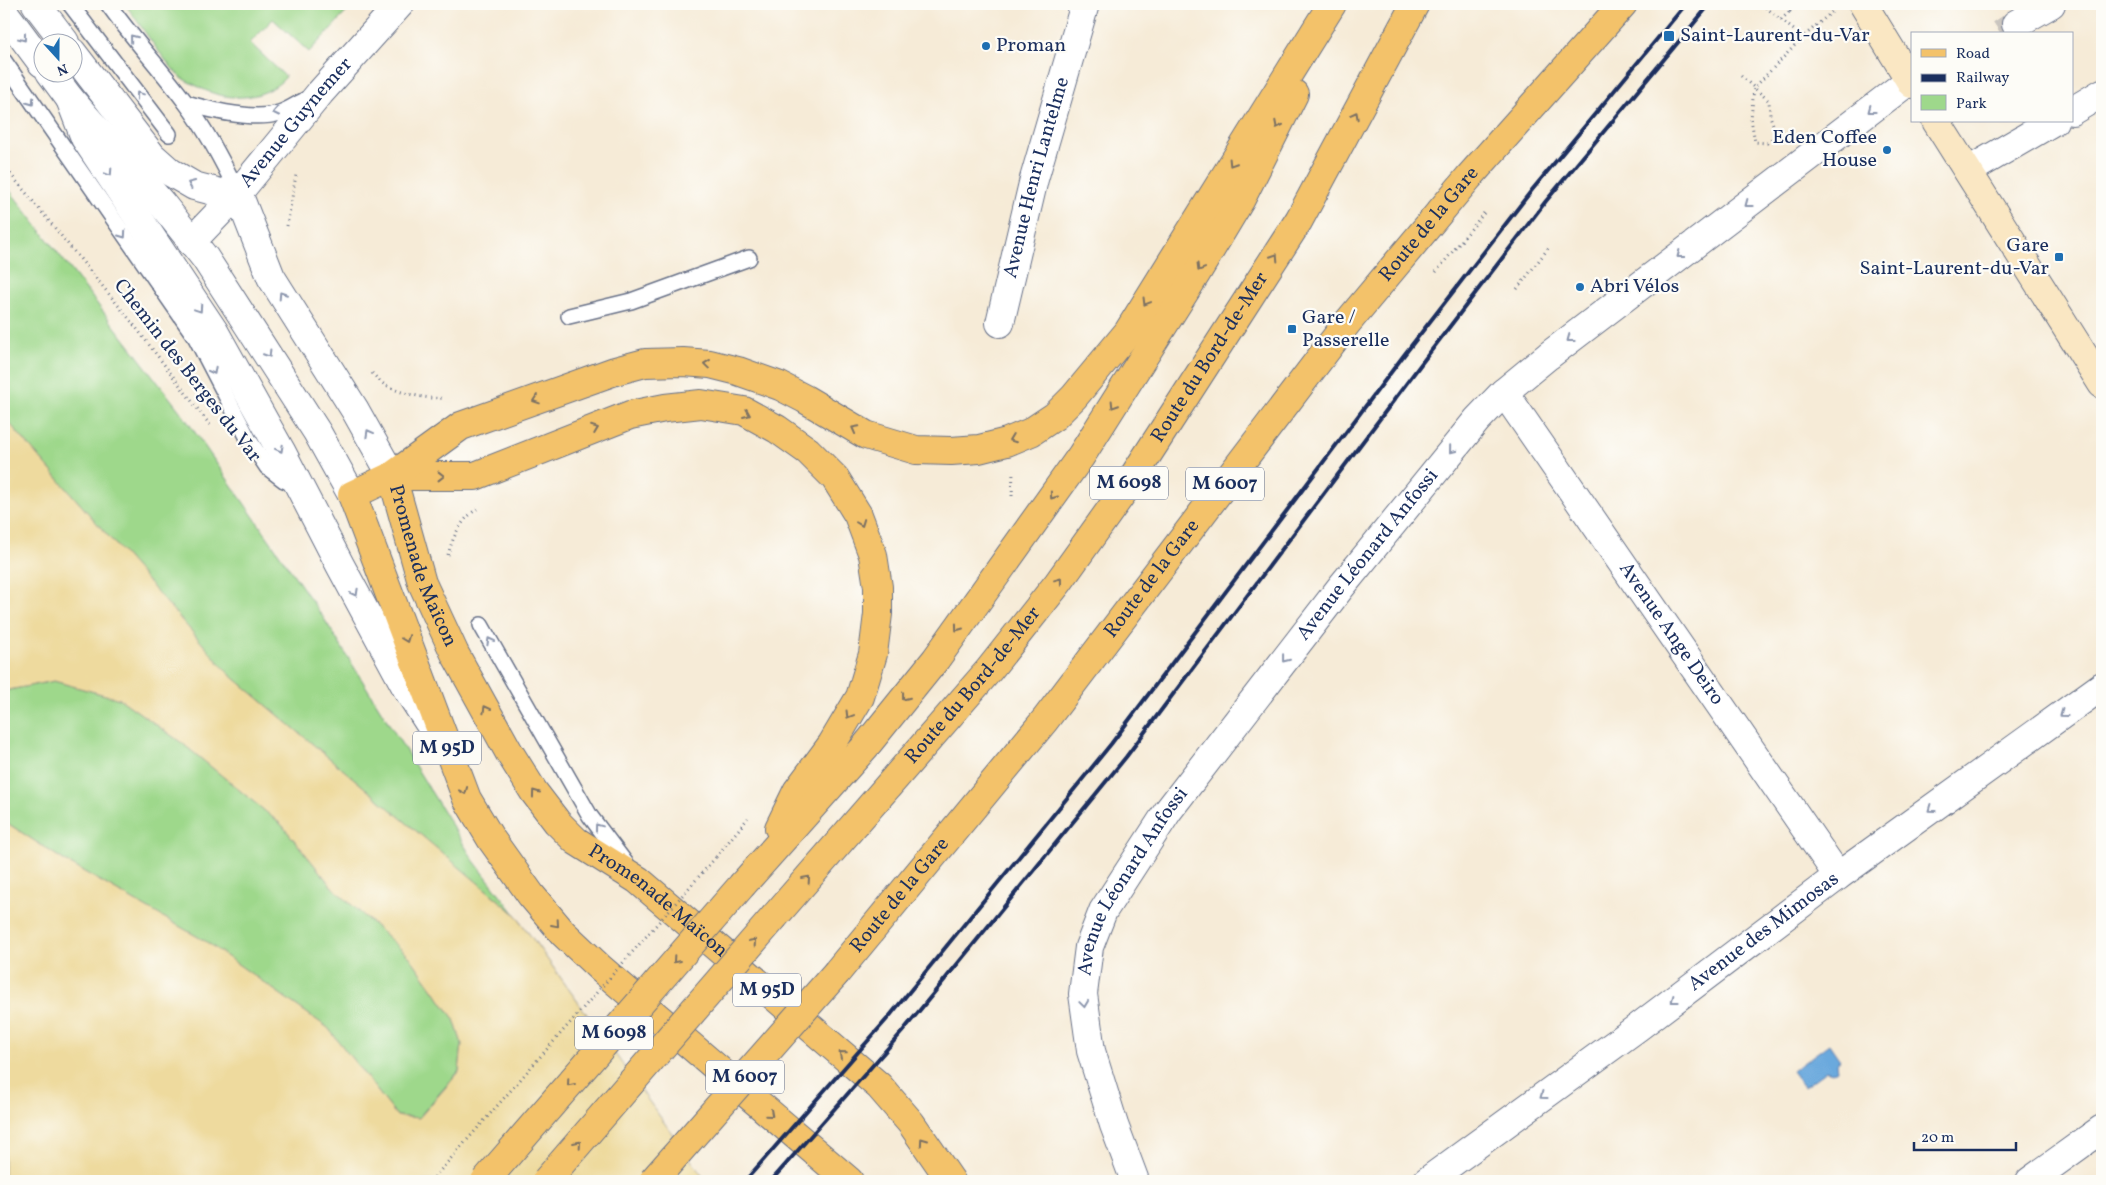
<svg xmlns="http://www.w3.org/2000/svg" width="2106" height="1185" font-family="Vollkorn,serif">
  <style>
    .green { fill: #9ed88b; stroke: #5c8474 }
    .sand { fill: #eeda9e; stroke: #84847e }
    .water { fill: #6ba9dd; stroke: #436c9e }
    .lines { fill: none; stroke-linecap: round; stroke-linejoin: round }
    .street-tunnel { stroke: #cac5bf; stroke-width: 28; stroke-dasharray: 28 14; stroke-linecap: butt }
    .lane-casing { stroke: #687188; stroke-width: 18 }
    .street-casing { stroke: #687188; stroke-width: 30 }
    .secondary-casing { stroke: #687188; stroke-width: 30 }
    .primary-casing { stroke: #687188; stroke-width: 30 }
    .path { stroke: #687188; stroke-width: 3; stroke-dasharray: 1 4; stroke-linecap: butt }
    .lane { stroke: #fff; stroke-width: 15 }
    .street { stroke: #fff; stroke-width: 28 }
    .secondary { stroke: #fae7c3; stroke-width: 28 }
    .primary { stroke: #f3c26a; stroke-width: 28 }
    .rail { stroke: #1b2f5e; stroke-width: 4 }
    .primary-bridge-casing { stroke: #687188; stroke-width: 30; stroke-linecap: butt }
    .path-bridge { stroke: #687188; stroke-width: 3; stroke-dasharray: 1 4; stroke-linecap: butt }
    .primary-bridge { stroke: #f3c26a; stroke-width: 28 }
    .oneway { stroke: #8d97ae }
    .oneway2 { stroke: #7c7163 }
    .poi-dot { fill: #1f6fb2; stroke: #fdfcf7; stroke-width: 2 }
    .labels { text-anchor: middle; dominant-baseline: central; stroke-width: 4.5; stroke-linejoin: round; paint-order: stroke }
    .shield { fill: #fdfcf7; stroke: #5f6c8c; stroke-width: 1 }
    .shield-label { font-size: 19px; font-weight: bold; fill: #1b2f5e }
    .poi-label { font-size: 20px; fill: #1b2f5e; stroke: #fdfcf7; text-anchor: start }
    .street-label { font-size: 20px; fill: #1b2f5e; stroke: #fdfcf7 }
  </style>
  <rect width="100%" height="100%" fill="#fdfcf7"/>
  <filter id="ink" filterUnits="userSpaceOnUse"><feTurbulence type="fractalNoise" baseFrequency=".02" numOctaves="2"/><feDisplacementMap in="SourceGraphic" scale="10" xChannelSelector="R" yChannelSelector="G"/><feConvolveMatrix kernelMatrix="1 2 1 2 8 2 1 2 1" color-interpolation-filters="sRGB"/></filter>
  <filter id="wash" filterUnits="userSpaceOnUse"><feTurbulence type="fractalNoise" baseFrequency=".0096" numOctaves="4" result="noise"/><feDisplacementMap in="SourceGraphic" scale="20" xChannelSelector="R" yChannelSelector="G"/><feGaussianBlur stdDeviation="1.12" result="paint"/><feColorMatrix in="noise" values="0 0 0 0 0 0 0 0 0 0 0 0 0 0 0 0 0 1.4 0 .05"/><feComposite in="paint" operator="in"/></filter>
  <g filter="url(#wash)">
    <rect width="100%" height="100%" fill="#f6ebd7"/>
    <g class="green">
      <path d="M125,4H354L309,52L273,19L250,43L286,77C262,103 224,102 195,85C189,82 182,79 178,75C158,53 142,27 125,4Z"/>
      <polygon points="4,183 183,415 323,617 474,861 515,914 228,673 4,417"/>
      <polygon points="54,681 120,699 182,743 282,825 333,888 410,957 454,1019 462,1044 459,1071 418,1118 397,1116 328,1028 205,941 65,861 4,821 4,691"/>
    </g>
    <polygon class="sand" points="4,417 228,673 515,914 706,1181 23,1181 4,1175 4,821 65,861 205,941 328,1028 397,1116 419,1118 459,1072 462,1044 454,1019 410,957 333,888 282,825 182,743 120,699 54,681 4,691"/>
    <polygon class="water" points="1829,1044 1840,1060 1836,1063 1837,1070 1832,1073 1826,1071 1804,1087 1792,1071"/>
  </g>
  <g filter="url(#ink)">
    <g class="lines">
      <polyline class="street-tunnel" points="2001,34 2016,24"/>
      <defs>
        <g id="lane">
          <polyline points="70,4 169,134"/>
          <path d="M108,4C132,38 161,69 186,103C207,131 223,162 238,193"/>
          <polyline points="4,61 196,338 249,440 267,467 284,480 296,485"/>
          <path d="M186,103C210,110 254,121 279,113C289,110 298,103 307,99"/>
          <polyline points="569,316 631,301 749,258"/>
          <polyline points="481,625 590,816 627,865"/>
        </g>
        <g id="street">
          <polyline points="36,4 65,42"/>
          <polyline points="4,12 42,63"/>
          <polyline points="2016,24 2051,4"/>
          <polyline points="72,52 152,156 170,172 194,186 221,193 238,193"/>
          <polyline points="50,72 70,99 162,204 205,258 317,432 352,495"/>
          <polyline points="70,99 85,138 214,331 281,451 340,565 407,689 436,734"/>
          <polyline points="2072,111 2102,93"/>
          <polyline points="1968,171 2054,121"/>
          <polyline points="238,193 271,277 355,410 392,476"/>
          <path id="s1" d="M191,242L238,193L320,93L400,4"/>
          <path id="s2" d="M1000,323L1034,179L1085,4"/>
          <path id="s3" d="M1504,392L1838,876"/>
          <path id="s4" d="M1135,1181L1114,1125L1091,1051L1083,994L1089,947L1103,911L1168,811L1341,587L1477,420L1504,392L1548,356L1910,80"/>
          <path id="s5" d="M1427,1181L1637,1028L1838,876L2102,686"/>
          <polyline points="2030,1181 2102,1129"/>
        </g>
        <g id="secondary">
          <polyline points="1863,4 1912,84"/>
          <polyline points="1936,121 2102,384"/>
        </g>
        <g id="primary">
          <path id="s6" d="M392,476L422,583L455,654L509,752L534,792L557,822L576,841L638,880L879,1086L911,1123L951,1181"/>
          <polyline points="392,476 475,476 630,415 665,408 701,404 744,411 777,429 808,451 835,478 858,515 873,555 878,587 878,614 873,654 860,697 832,744 797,791 779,828"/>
          <polyline points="743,884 865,747 936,659 1081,456 1196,274 1241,199 1294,94"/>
          <path id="s7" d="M775,916L989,670L1058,583L1126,488L1299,220L1415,4"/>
          <path id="s8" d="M837,972L1045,720L1347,323L1469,177L1623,4"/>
          <polyline points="849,1181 600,968 563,933 531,895 491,839 467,799 352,495 392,476 461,426 615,371 645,363 683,362 710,364 738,371 780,386 805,399 866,435 916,450 951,451 979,449 1007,442 1031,432 1055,416 1074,397 1128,332 1332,4"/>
        </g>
      </defs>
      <use href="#lane" class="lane-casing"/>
      <use href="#street" class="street-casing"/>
      <use href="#secondary" class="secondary-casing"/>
      <use href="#primary" class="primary-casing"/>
      <g class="path">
        <polyline points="1762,4 1781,20 1790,11"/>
        <polyline points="1782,4 1790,11 1792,4"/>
        <polyline points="1781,20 1803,37"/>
        <polyline points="1741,76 1769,101 1770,116 1777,135 1767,143 1755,142 1751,119 1754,88 1803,37 1833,11"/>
        <polyline points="4,166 131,321 210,425"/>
        <polyline points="287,226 296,175"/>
        <polyline points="1436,272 1484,213"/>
        <polyline points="1517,289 1550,246"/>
        <path d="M372,373C376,377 381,383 387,386C399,393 430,400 444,398"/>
        <polyline points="1012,496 1013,472"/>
        <path d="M448,555C453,536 461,520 477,509"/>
        <polyline points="716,857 748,818"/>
      </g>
      <use href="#lane" class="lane"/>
      <use href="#street" class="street"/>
      <use href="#secondary" class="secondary"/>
      <use href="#primary" class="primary"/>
      <g class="rail">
        <polyline points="745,1181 888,1018 1111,744 1404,355 1532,190 1686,4"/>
        <polyline points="771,1181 902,1032 1126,757 1421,364 1546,201 1710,4"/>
      </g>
      <defs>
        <g id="primary-bridge">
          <polyline points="485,1181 743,884"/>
          <polyline points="546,1181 775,916"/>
          <polyline points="653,1181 837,972"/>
        </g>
      </defs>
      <use href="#primary-bridge" class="primary-bridge-casing"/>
      <polyline class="path-bridge" points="431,1181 716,857"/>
      <use href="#primary-bridge" class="primary-bridge"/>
    </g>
    <defs><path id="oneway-chevron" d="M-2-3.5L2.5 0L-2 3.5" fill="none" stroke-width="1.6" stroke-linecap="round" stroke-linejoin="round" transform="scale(1.25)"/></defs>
    <g class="oneway">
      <use href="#oneway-chevron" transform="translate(23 38) rotate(53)"/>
      <use href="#oneway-chevron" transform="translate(133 38) rotate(-129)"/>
      <use href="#oneway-chevron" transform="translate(139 95) rotate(-127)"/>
      <use href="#oneway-chevron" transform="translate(31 102) rotate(55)"/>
      <use href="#oneway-chevron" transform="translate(1871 110) rotate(143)"/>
      <use href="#oneway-chevron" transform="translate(276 112) rotate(168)"/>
      <use href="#oneway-chevron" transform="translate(109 173) rotate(57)"/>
      <use href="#oneway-chevron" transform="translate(191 184) rotate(-155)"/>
      <use href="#oneway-chevron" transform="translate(1748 204) rotate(143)"/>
      <use href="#oneway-chevron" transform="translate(123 235) rotate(55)"/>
      <use href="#oneway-chevron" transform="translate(1680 255) rotate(143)"/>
      <use href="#oneway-chevron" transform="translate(282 295) rotate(-123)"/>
      <use href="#oneway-chevron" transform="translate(199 309) rotate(56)"/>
      <use href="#oneway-chevron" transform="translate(1570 339) rotate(143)"/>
      <use href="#oneway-chevron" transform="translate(268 354) rotate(58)"/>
      <use href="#oneway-chevron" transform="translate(213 371) rotate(62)"/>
      <use href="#oneway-chevron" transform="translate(369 433) rotate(-119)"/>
      <use href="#oneway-chevron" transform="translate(280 449) rotate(62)"/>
      <use href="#oneway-chevron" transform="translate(1452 450) rotate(129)"/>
      <use href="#oneway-chevron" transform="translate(355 593) rotate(61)"/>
      <use href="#oneway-chevron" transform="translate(490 641) rotate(-119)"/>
      <use href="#oneway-chevron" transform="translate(1285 659) rotate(128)"/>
      <use href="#oneway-chevron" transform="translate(2063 714) rotate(144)"/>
      <use href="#oneway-chevron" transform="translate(1931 809) rotate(144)"/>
      <use href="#oneway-chevron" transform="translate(598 827) rotate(-127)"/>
      <use href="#oneway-chevron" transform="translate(1674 1000) rotate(143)"/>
      <use href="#oneway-chevron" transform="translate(1084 1004) rotate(82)"/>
      <use href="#oneway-chevron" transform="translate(1543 1096) rotate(144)"/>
    </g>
    <g class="oneway2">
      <use href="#oneway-chevron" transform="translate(1355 115) rotate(-62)"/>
      <use href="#oneway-chevron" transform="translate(1278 125) rotate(117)"/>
      <use href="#oneway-chevron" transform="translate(1232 163) rotate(122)"/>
      <use href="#oneway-chevron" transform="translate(1275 257) rotate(-57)"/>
      <use href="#oneway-chevron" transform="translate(1200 268) rotate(121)"/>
      <use href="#oneway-chevron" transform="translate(1146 302) rotate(121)"/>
      <use href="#oneway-chevron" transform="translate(707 364) rotate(-173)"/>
      <use href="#oneway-chevron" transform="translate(536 400) rotate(161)"/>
      <use href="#oneway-chevron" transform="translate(1114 405) rotate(122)"/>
      <use href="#oneway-chevron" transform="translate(747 414) rotate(23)"/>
      <use href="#oneway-chevron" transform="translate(595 429) rotate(-21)"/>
      <use href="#oneway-chevron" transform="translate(855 429) rotate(-152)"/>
      <use href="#oneway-chevron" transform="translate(1012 439) rotate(159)"/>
      <use href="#oneway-chevron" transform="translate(441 476)"/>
      <use href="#oneway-chevron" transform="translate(1053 496) rotate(126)"/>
      <use href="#oneway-chevron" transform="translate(861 523) rotate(69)"/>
      <use href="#oneway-chevron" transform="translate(1059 581) rotate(-53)"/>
      <use href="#oneway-chevron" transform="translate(958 628) rotate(126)"/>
      <use href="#oneway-chevron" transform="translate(406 639) rotate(69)"/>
      <use href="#oneway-chevron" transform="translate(905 697) rotate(128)"/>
      <use href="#oneway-chevron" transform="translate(486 709) rotate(-119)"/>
      <use href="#oneway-chevron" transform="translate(849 715) rotate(121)"/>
      <use href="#oneway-chevron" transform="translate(464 791) rotate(68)"/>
      <use href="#oneway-chevron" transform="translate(535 793) rotate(-126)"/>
      <use href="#oneway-chevron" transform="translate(807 879) rotate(-49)"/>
      <use href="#oneway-chevron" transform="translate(556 924) rotate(49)"/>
      <use href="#oneway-chevron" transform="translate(753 942) rotate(-49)"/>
      <use href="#oneway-chevron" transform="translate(676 960) rotate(131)"/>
      <use href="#oneway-chevron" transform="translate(842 1054) rotate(-139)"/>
      <use href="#oneway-chevron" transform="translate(570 1083) rotate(131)"/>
      <use href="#oneway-chevron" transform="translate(770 1114) rotate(41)"/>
      <use href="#oneway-chevron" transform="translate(923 1141) rotate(-125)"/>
      <use href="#oneway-chevron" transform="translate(578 1144) rotate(-49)"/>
    </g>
  </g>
  <g class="poi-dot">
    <rect x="1663" y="30" width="12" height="12" rx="2.5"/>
    <circle cx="986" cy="46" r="5"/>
    <circle cx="1887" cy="150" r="5"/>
    <rect x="2054" y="252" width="10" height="10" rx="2.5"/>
    <circle cx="1580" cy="287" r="5"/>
    <rect x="1287" y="324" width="10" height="10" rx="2.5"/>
  </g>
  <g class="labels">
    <g class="shield">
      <rect x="1090" y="466.5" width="78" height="33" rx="4"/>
      <rect x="1186" y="467.5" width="78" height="33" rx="4"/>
      <rect x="413" y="731.5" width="68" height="33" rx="4"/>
      <rect x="733" y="973.5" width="68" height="33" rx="4"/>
      <rect x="575" y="1016.5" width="78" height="33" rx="4"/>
      <rect x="706" y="1060.5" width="78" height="33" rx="4"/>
    </g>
    <g class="shield-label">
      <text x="1129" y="483">M 6098</text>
      <text x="1225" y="484">M 6007</text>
      <text x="447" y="748">M 95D</text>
      <text x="767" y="990">M 95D</text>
      <text x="614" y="1033">M 6098</text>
      <text x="745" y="1077">M 6007</text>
    </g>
    <g class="poi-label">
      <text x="1680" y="36">Saint-Laurent-du-Var</text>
      <text x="996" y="46">Proman</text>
      <text x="1877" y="138" text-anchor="end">Eden Coffee<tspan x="1877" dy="23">House</tspan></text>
      <text x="2049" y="246" text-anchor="end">Gare<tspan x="2049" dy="23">Saint-Laurent-du-Var</tspan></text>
      <text x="1590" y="287">Abri Vélos</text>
      <text x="1302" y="318">Gare /<tspan x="1302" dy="23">Passerelle</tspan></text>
    </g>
    <g class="street-label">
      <text stroke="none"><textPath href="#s1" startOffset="159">Avenue Guynemer</textPath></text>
      <text stroke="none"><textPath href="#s2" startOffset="150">Avenue Henri Lantelme</textPath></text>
      <text stroke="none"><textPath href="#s8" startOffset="954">Route de la Gare</textPath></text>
      <text stroke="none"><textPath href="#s7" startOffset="709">Route du Bord-de-Mer</textPath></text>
      <text transform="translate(187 371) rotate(52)">Chemin des Berges du Var</text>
      <text stroke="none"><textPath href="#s4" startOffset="725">Avenue Léonard Anfossi</textPath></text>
      <text stroke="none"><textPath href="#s6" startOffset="95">Promenade Maïcon</textPath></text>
      <text stroke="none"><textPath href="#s8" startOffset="504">Route de la Gare</textPath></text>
      <text stroke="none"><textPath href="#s3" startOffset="294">Avenue Ange Deiro</textPath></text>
      <text stroke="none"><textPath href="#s7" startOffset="304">Route du Bord-de-Mer</textPath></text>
      <text stroke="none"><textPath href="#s4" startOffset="320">Avenue Léonard Anfossi</textPath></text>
      <text stroke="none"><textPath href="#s8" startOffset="99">Route de la Gare</textPath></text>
      <text stroke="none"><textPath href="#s6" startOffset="515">Promenade Maïcon</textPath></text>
      <text stroke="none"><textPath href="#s5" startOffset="419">Avenue des Mimosas</textPath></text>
    </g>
  </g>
  <rect width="2106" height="1185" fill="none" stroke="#fdfcf7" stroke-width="20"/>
  <rect x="1911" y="32" width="162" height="90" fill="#fdfcf7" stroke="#a3aaba"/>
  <rect x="1921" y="49" width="25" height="8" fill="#f3c26a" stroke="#a3aaba"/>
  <text x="1956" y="58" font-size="15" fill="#1b2f5e">Road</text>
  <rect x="1921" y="74" width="25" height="8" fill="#1b2f5e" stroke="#a3aaba"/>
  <text x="1956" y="82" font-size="15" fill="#1b2f5e">Railway</text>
  <rect x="1921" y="95" width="25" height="15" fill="#9ed88b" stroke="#a3aaba"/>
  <text x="1956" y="108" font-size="15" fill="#1b2f5e">Park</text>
  <g transform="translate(58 58) rotate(159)"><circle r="24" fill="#fdfcf7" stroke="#a3aaba"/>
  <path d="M0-4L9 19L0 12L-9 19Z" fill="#1f6fb2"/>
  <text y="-8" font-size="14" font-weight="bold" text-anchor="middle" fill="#1b2f5e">N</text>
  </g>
  <path d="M1914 1142v8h102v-8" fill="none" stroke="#1b2f5e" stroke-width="2.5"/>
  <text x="1921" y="1142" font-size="15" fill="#1b2f5e" stroke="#fdfcf7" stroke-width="4" paint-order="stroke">20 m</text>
</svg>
